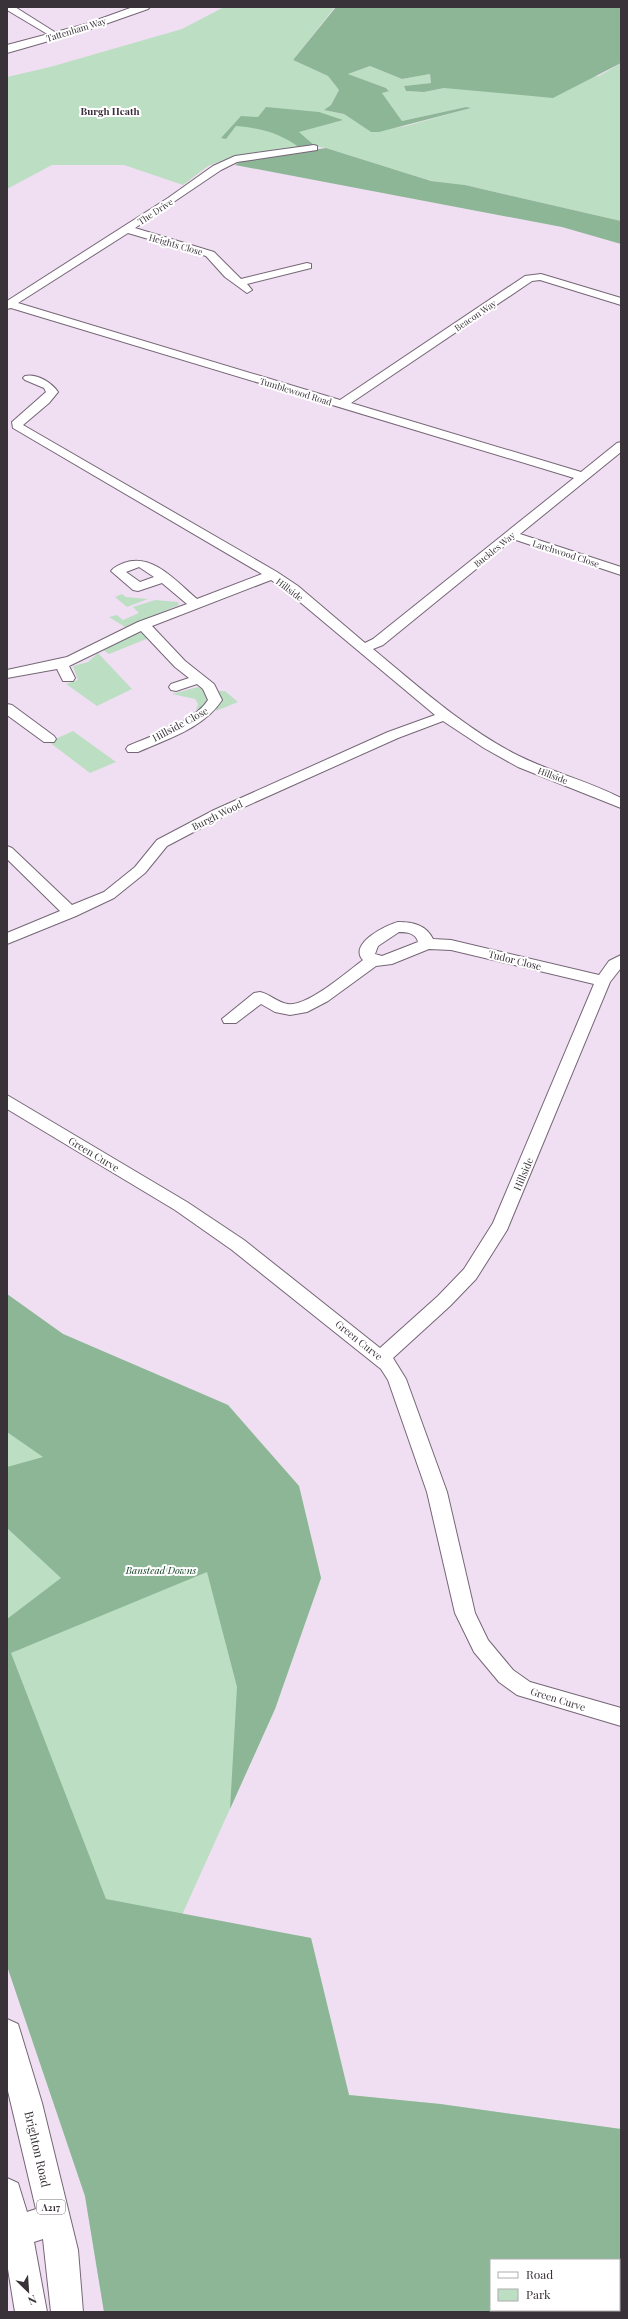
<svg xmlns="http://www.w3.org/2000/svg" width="628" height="2319" font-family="'Playfair Display',serif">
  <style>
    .green { fill: #bcdfc4; fill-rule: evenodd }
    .forest { fill: #8db697; fill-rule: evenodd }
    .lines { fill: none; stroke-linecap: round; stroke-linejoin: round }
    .street-casing { stroke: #756676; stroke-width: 2 }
    .secondary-casing { stroke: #756676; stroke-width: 2 }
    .highway-casing { stroke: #756676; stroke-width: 2 }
    .street { fill: #fff; fill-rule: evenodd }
    .secondary { fill: #fff; fill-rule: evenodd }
    .highway { fill: #fff; fill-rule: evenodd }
    .labels { text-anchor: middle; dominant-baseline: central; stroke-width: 4; stroke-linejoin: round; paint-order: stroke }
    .far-street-label { font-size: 9px; fill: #393239; stroke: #fff }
    .shield { fill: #fff; stroke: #747074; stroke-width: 1 }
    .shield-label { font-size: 9px; font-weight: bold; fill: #393239 }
    .far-quarter-label { font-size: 10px; font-weight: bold; fill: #392c3a; stroke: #fff }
    .street-label { font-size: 10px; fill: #393239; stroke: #fff }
    .park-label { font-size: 10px; font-style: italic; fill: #114123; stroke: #fff }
    .near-street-label { font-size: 12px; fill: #393239; stroke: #fff }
  </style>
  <rect width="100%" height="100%" fill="#f0dff2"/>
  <g class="green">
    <polygon points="224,7 335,7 293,60 328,76 339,90 331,105 325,110 344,114 371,132 406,126 470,108 466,107 402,121 382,93 389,90 386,88 348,74 370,66 402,79 430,74 431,83 404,86 406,91 424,92 444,88 599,76 621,63 621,221 465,185 431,181 326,148 315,146 232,157 208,166 183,185 124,165 52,165 7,189 7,77 50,67 182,29"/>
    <polygon points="122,594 126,597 148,599 127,607 115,597"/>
    <polygon points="155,600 178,602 179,605 125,627 109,617 117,615 123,620 139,613 133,607"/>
    <polygon points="136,633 142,633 149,638 109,654 103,650"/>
    <polygon points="98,653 132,689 97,706 66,684 78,680 73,666 88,662"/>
    <polygon points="198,687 203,689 209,702 201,712 196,711 198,704 195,699 172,694"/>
    <polygon points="217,691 225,691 238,702 216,711 219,701"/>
    <polygon points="73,731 116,762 90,773 49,742"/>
    <path d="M7,1294L63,1334L228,1405L299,1486L321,1578L275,1709L182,1915L311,1938L349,2095L440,2104L621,2129V2312H104L85,2196L7,1966ZM491,2260H619V2310H491Z"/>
  </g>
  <g class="forest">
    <polygon points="336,7 621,7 621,63 553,98 444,88 424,92 406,91 404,86 431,83 430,74 402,79 370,66 348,74 386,88 389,91 382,93 402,121 466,107 471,108 379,132 371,132 344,114 324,110 331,105 339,90 328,76 293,60"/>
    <path d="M266,107L319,112L343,120L299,132L315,146L300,148C280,133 260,128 236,126L226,139L221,138L241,116L258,117Z"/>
    <polygon points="326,148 431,181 465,185 621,221 621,244 562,227 235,165 241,161"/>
    <path d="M7,1294L63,1334L228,1405L299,1486L321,1578L275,1709L230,1809L237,1687L207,1572L11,1653L106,1899L311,1938L349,2095L440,2104L621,2129V2312H104L85,2196L7,1966V1619L61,1578L7,1528V1467L43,1457L7,1432ZM491,2260H619V2310H491Z"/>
  </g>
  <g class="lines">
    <defs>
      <g id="street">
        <polygon points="7,7 15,7 61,36 54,38 7,10"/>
        <path d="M314,145L317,146V150L237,162L221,170L135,228L214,252L241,279L307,263L311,264V268L247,284L252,290L247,293L225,277L206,256L128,233L18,303L340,400L525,276L541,274L621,298V305L540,280L532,281L351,403L581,472L617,443L621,442V452L520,534L621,567V575L513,539L383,645L373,649C419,687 463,727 517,755C551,772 588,781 621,798V808L518,767L484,748L443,721L398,738L224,816L167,846L145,873L114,898L76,916L7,944V933L60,911L7,859V846L12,848L72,905L104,892L135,867L157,840L214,810L388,732L435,715L288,592L271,580L152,626L185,661L214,684L222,700C204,728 167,739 138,752H128L126,749L128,746C151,736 194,722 208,700L203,689L197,684L176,691L171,690L169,687L171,684L189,678L175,667L141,631L69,666L75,678L73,681H63L57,669L7,678V670L67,657L138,622L187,604L162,583L138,591L133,590L111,571C114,567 119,565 124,563C152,552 177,582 197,599L262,574L13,428L12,422L46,392L44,388L25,380L23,378L25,376C37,373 52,383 58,392L49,403L23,425L277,572L298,586L365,643L373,639L574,478L11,308L7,309V301L168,198L213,166L235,156ZM139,567L154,577L140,582L126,572Z"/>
        <polygon points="7,704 12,705 54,736 56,739 54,742 44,742 7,715"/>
        <path d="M398,922C413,922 426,925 433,939L451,940L599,975L609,961L621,955V968L610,982L507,1230L476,1279L450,1306L393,1358L406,1379L447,1492L475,1613L488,1640L513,1670L530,1682L621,1708V1726L517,1695L499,1682L474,1652L455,1613L427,1492L388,1380L381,1369L232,1250L175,1210L7,1109V1095L187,1202L244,1240L380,1348L438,1296L464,1269L493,1223L594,984L451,950L429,949L392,964L376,966L328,1001L307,1012L290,1015L275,1012L261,1004L236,1023H224L222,1019L254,993L260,992C270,994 278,1003 288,1004C307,1007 347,972 363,960C348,944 386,925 398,922ZM399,932C407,932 416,933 418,942L382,956L375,954L378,946Z"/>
      </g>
      <polygon id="secondary" points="133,7 150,7 148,9 94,28 7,53 7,45 86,24"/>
      <polygon id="highway" points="7,2019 18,2024 42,2103 78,2250 83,2312 51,2312 43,2239 34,2242 47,2312 15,2312 7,2263 7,2178 18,2183 27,2212 36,2209 7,2087"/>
    </defs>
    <use href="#street" class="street-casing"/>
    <use href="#secondary" class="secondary-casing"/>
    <use href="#highway" class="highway-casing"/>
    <use href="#street" class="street"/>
    <use href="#secondary" class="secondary"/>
    <use href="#highway" class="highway"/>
  </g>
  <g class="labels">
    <g class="far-street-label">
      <text transform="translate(76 29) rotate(-17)">Tattenham Way</text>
      <text transform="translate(155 211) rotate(-33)">The Drive</text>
      <text transform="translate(176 244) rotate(16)">Heights Close</text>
      <text transform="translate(475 315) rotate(-34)">Beacon Way</text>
      <text transform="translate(296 391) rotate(17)">Tumblewood Road</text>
      <text transform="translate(494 549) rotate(-39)">Buckles Way</text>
      <text transform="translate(566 553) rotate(18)">Larchwood Close</text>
      <text transform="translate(290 589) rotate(37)">Hillside</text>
      <text transform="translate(553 775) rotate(21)">Hillside</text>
    </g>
    <rect class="shield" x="37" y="2200" width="28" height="14" rx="3"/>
    <g class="shield-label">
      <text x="51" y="2207">A217</text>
    </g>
    <g class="far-quarter-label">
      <text x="110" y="111">Burgh Heath</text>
    </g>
    <g class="street-label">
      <text transform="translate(180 724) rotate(-28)">Hillside Close</text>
      <text transform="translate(217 815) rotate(-26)">Burgh Wood</text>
      <text transform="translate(515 960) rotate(14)">Tudor Close</text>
      <text transform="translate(94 1154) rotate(31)">Green Curve</text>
      <text transform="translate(523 1174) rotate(-67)">Hillside</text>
      <text transform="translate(359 1340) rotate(39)">Green Curve</text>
      <text transform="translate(558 1699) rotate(17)">Green Curve</text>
    </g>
    <g class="park-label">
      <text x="161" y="1570">Banstead Downs</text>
    </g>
    <g class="near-street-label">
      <text transform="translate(38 2149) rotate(77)">Brighton Road</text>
    </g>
  </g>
  <rect width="628" height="2319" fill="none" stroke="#393239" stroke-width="16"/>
  <rect x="490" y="2259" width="130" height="52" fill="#ffffff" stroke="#b0adb0"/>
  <rect x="498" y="2272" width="20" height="6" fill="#ffffff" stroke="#b0adb0"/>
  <text x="526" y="2279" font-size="12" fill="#393239">Road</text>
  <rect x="498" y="2289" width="20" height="12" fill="#bcdfc4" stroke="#b0adb0"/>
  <text x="526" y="2299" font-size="12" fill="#393239">Park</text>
  <g transform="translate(28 2291) rotate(155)" stroke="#ffffff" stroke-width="3" paint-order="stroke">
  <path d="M0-3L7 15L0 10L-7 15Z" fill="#393239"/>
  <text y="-6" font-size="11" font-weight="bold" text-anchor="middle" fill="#393239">N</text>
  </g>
</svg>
